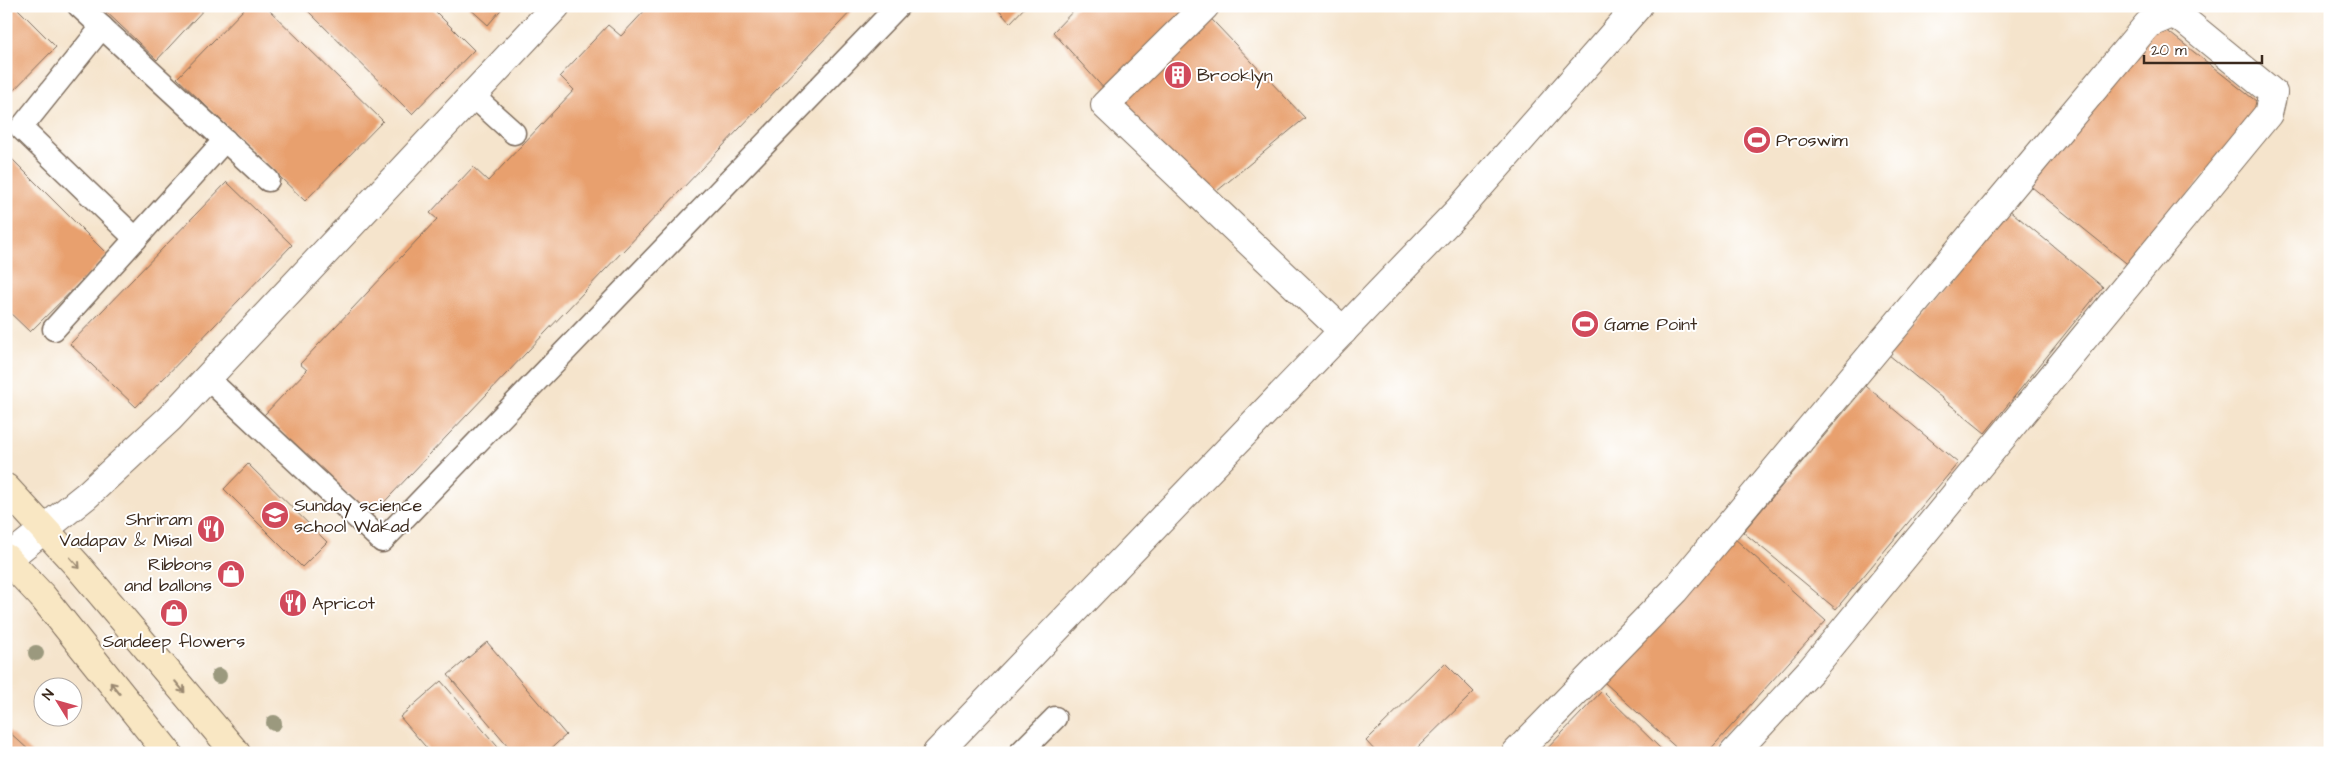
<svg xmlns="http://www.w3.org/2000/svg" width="2336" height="759" font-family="'Architects Daughter',sans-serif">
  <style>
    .building { fill: #e8a06e }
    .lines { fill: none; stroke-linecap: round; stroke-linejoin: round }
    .service-casing { stroke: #7c6b5b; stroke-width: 25 }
    .minor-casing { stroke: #7c6b5b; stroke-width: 30 }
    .secondary-casing { stroke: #7c6b5b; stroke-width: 30 }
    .service { stroke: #fff; stroke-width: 22 }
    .minor { stroke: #fff; stroke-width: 28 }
    .secondary { stroke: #f9e7c3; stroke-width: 28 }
    .tree { fill: #9b997e }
    .oneway { stroke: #9a8870 }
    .labels { text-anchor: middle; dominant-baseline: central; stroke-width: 4; stroke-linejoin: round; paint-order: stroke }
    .poi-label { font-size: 18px; fill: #3b2a1e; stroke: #fff; text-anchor: start }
  </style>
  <rect width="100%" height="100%" fill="#fff"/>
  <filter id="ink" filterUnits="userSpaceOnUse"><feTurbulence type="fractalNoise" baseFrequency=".02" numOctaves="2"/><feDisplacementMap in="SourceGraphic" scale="10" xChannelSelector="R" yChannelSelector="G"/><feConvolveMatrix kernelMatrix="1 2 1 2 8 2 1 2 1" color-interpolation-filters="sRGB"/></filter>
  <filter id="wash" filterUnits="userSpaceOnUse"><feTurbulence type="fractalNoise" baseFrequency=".0096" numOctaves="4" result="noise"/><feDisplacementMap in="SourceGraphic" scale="20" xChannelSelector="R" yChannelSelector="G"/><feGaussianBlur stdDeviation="1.12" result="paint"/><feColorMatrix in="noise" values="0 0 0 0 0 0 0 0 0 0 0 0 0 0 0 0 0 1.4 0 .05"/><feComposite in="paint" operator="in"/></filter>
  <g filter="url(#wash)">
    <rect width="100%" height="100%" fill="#f5e4cc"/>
    <g id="blocks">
      <g class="building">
        <polygon points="6,6 15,6 56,47 6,98"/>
        <polygon points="100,6 207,6 157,60"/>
        <polygon points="247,6 265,6 383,121 305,201 177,78"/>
        <polygon points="303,6 430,6 474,50 412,114"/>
        <polygon points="467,6 504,6 488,25"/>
        <polygon points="649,6 856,6 371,516 264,415 307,370 300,364 437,219 430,213 473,167 488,181 574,90 560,76 608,25 621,36"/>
        <polygon points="995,6 1026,6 1010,23"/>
        <polygon points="1078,6 1199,6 1305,118 1205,201 1053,32"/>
        <polygon points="2156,22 2261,105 2131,267 2027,183"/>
        <polygon points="6,153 108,255 30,332 6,309"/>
        <polygon points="227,182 292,245 136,407 70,344"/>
        <polygon points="2008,209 2103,287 1985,433 1889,355"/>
        <polygon points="1866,386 1958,463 1836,609 1743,532"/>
        <polygon points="248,464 327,542 302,567 224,489"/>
        <polygon points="1733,537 1826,621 1707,753 1682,753 1604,682"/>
        <polygon points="487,642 566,735 546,753 514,753 448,675"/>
        <polygon points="1445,663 1474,692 1412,753 1377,753 1366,741"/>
        <polygon points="441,681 503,753 431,753 400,717"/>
        <polygon points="1602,691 1665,753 1543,753"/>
        <polygon points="6,729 32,753 6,753"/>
      </g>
    </g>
  </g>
  <g filter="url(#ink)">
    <use href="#blocks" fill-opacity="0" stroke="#7c6b5b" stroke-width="1"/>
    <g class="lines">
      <defs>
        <g id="service">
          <polyline points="79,6 268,180"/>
          <polyline points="102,27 21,128 136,239"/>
          <polyline points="473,96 514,133"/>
          <polyline points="54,329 225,140"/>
          <polyline points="207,378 382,541 898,6"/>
          <polyline points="1020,753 1055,718"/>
        </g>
        <g id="minor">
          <polyline points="1205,6 1105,105 1343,331"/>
          <polyline points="7,559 87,495 170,418 556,6"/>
          <polyline points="937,753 1458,211 1638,6"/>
          <polyline points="1516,753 1675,590 2148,24 2172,14 2184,20 2273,93 2268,114 1811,670 1734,753"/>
        </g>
        <g id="secondary">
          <polyline points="6,488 77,565 236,753"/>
          <polyline points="6,558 42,596 168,753"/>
        </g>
      </defs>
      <use href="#service" class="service-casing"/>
      <use href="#minor" class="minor-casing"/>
      <use href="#secondary" class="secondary-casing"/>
      <use href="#service" class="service"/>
      <use href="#minor" class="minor"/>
      <use href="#secondary" class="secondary"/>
    </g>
    <g class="tree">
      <circle cx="36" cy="653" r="8"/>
      <circle cx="219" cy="676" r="8"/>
      <circle cx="274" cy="723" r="8"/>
    </g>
    <defs><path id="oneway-shaft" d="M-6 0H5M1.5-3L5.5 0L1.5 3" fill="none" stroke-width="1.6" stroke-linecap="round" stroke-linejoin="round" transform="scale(1.25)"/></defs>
    <g class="oneway">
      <use href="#oneway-shaft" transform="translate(75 563) rotate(48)"/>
      <use href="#oneway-shaft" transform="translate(180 687) rotate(50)"/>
      <use href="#oneway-shaft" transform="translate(115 688) rotate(-129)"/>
    </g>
  </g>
  <defs>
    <symbol id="building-disc" viewBox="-11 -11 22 22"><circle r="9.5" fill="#d1495b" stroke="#fff"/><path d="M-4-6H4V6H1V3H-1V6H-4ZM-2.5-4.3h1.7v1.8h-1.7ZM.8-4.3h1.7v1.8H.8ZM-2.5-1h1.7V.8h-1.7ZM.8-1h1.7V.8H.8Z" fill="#fff"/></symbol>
    <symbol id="stadium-disc" viewBox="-11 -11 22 22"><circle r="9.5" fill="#d1495b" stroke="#fff"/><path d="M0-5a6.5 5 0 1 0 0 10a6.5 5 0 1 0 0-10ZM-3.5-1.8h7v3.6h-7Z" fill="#fff"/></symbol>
    <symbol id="school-disc" viewBox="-11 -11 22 22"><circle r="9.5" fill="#d1495b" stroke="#fff"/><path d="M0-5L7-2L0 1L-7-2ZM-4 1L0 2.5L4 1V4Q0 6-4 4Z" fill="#fff"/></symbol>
    <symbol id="restaurant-disc" viewBox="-11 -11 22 22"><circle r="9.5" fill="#d1495b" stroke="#fff"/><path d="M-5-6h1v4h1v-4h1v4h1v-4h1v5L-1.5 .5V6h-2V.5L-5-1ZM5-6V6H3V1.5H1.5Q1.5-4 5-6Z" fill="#fff"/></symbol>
    <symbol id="shop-disc" viewBox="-11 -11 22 22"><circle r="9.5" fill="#d1495b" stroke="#fff"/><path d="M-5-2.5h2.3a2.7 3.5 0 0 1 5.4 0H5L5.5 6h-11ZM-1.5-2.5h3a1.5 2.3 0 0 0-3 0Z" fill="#fff"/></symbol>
  </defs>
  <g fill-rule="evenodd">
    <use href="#building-disc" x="1162" y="59" width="32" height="32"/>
    <use href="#stadium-disc" x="1741" y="124" width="32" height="32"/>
    <use href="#stadium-disc" x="1569" y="308" width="32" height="32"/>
    <use href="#school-disc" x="259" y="499" width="32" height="32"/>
    <use href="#restaurant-disc" x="195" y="513" width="32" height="32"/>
    <use href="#shop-disc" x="215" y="558" width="32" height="32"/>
    <use href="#restaurant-disc" x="277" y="587" width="32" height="32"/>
    <use href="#shop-disc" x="158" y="597" width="32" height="32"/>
  </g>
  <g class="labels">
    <g class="poi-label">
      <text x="1197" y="75">Brooklyn</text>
      <text x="1776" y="140">Proswim</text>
      <text x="1604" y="324">Game Point</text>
      <text x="294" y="505">Sunday science<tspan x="294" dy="21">school Wakad</tspan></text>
      <text x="192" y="519" text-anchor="end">Shriram<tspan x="192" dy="21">Vadapav &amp; Misal</tspan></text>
      <text x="212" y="564" text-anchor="end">Ribbons<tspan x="212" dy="21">and ballons</tspan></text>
      <text x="312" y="603">Apricot</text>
      <text x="174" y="641" text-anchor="middle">Sandeep flowers</text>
    </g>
  </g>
  <rect width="2336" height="759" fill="none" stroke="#fff" stroke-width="25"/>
  <g transform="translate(58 702) rotate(307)"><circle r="24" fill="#ffffff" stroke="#b1aaa5"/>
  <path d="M0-4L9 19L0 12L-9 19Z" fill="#d1495b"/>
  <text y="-8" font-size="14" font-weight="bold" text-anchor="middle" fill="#3b2a1e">N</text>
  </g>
  <path d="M2144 55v8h118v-8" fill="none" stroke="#3b2a1e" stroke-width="2.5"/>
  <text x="2151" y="55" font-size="15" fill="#3b2a1e" stroke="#ffffff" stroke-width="4" paint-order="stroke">20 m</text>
</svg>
